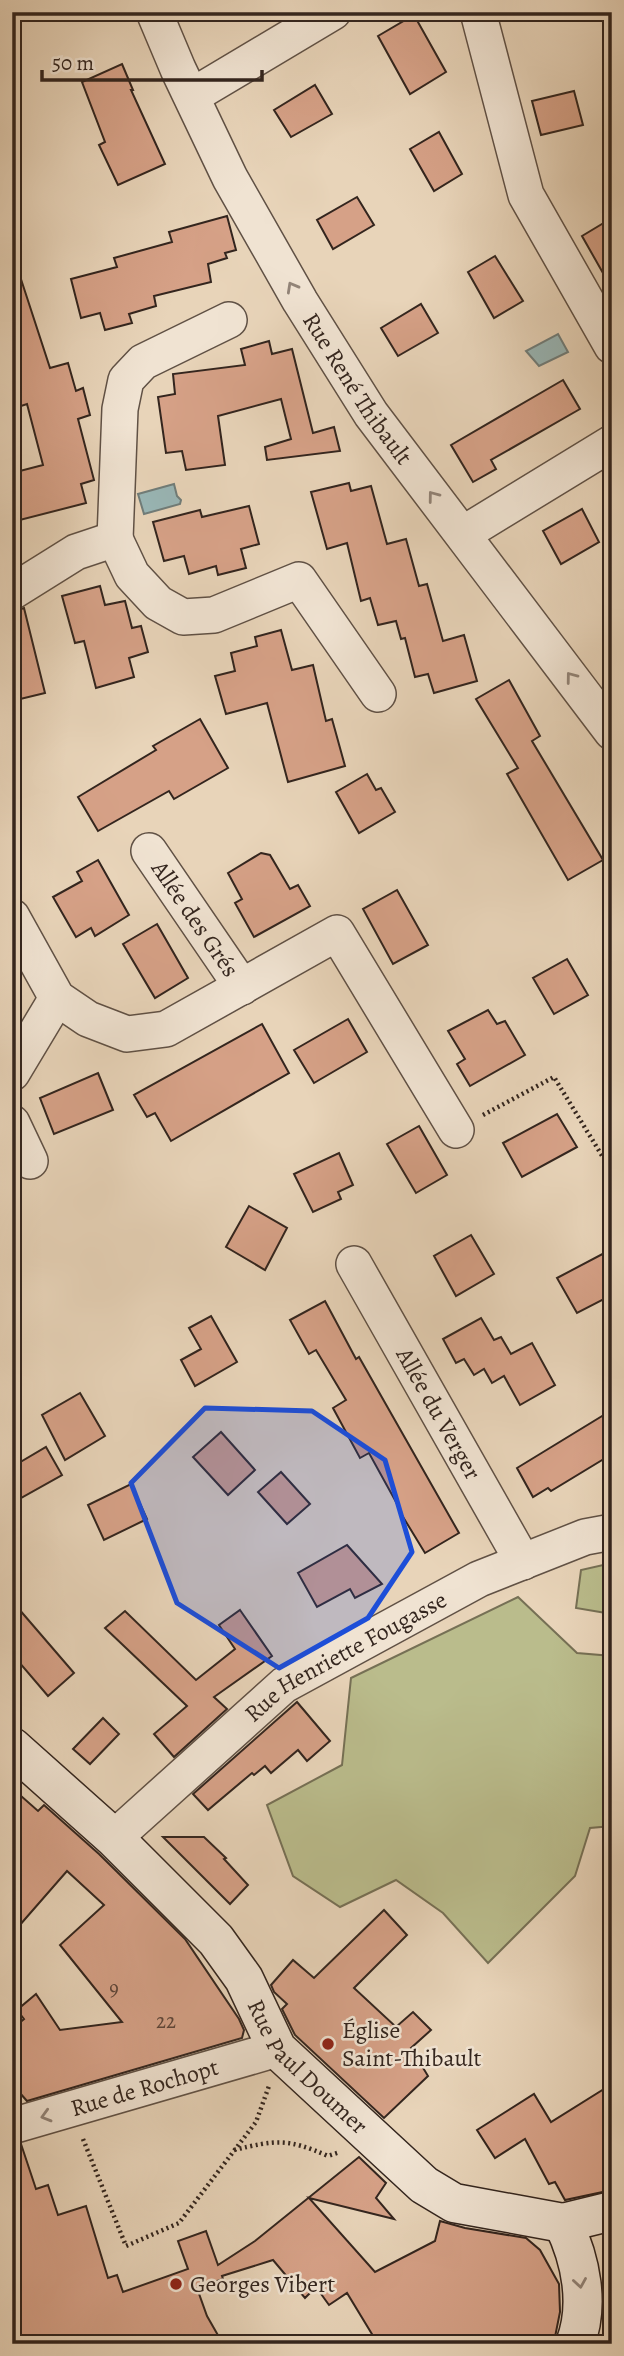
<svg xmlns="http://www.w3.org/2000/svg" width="624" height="2356" font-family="Alegreya,serif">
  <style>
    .green { fill: #babc8c; stroke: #767055; stroke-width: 2 }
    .water { fill: #99b7b7; stroke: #707d7a; stroke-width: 2 }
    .building { fill: #d6a187; stroke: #33251e; stroke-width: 2 }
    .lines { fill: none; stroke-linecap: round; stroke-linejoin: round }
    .street-casing { stroke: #605145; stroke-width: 38 }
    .secondary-casing { stroke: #33251e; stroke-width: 41 }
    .path { stroke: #33251e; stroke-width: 4.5; stroke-dasharray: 2 3.5; stroke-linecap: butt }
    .street { stroke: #f0e3d2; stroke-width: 35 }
    .secondary { stroke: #f0e3d2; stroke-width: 38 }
    .oneway { stroke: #928478 }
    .marked { fill: #1d4ed8; fill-opacity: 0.2; stroke: #1d4ed8; stroke-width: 5; stroke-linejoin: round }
    .poi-dot { fill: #8f2418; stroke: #f0e3d2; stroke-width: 2.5 }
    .labels { text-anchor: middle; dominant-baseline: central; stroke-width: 5; stroke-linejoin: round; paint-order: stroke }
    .number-label { font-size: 21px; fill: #5c4438 }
    .street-label { font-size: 24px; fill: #33251e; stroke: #f0e3d2 }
    .poi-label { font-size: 24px; fill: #33251e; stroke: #f0e3d2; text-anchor: start }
  </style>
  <rect width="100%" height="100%" fill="#e8d4b9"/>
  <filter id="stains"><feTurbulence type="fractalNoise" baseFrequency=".00286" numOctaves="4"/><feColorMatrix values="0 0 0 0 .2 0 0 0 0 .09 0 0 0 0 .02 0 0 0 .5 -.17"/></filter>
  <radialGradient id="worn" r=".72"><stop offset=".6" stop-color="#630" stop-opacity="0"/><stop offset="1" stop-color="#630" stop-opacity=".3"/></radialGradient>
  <g class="green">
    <polygon points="612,1563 612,1614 576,1608 581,1570"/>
    <polygon points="518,1597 577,1653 612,1656 612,1826 590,1828 575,1876 488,1963 443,1913 396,1880 340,1907 293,1876 267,1805 342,1765 351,1678"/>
  </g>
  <g class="water">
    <polygon points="558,334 568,352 539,366 526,351"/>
    <polygon points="174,484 177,496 181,500 180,504 144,514 138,494"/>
  </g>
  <g class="building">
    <polygon points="414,15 446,72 410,94 378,36"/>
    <polygon points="122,64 133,90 131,90 165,164 118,185 99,145 105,142 82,82"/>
    <polygon points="315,85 332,114 291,137 274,110"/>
    <polygon points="574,91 583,125 541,135 532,101"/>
    <polygon points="439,132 462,174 434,191 410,149"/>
    <polygon points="357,197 374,225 333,249 317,220"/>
    <polygon points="227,216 236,250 225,253 227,258 208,264 211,282 154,296 156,306 129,314 132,323 105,330 100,313 81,318 71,279 117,267 114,258 172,242 169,232"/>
    <polygon points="612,218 612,289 582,236"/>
    <polygon points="495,256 523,301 494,318 468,272"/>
    <polygon points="18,270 50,368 68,363 76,391 83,388 90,415 78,419 94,480 81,484 86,503 12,522 12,473 43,465 27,404 18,407 12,384 12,271"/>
    <polygon points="421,304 438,333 398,356 381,328"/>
    <polygon points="269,341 272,354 292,349 313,433 334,427 340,451 267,460 265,447 291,439 281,399 218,416 225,465 186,470 182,451 166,453 158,397 175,394 173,374 245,365 241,349"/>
    <polygon points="563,380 580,409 491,460 496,469 473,482 451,445"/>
    <polygon points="349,483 351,491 371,486 387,544 406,539 419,586 427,584 443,641 464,635 477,681 434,693 428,674 415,677 405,638 401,639 396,621 378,625 370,598 361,601 347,543 327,549 311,492"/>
    <polygon points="249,506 259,544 241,549 246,568 218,575 216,566 189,574 184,556 164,561 153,522 200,510 202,517"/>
    <polygon points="582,509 599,542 561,564 543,531"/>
    <polygon points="100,586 105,605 125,601 132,628 141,626 148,652 129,658 134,677 96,688 84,641 75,643 62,596"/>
    <polygon points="24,608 45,693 12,701 12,612"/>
    <polygon points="281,630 292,670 313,665 326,721 332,719 345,766 288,782 267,703 226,714 215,676 235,671 231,653 257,646 255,637"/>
    <polygon points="509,680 540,736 532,741 603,860 568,880 507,774 518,768 476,699"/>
    <polygon points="200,719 228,768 174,799 169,791 98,831 78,797 156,750 153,746"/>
    <polygon points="367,774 376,790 381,788 395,812 359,833 336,792"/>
    <polygon points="261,853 270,855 290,889 298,885 310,906 254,937 235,903 242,899 228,873"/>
    <polygon points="98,860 129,915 95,936 91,928 76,937 53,897 82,881 77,872"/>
    <polygon points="397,890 428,945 393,964 363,909"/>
    <polygon points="157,924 188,978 155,998 123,944"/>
    <polygon points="567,959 588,995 554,1014 533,978"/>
    <polygon points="488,1010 497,1024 505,1021 525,1055 470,1086 457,1064 465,1059 448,1031"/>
    <polygon points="348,1019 367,1052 314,1083 294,1050"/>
    <polygon points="262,1024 289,1073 171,1141 155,1113 147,1117 134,1095"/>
    <polygon points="98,1073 113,1110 54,1134 40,1098"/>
    <polygon points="557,1114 577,1147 522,1177 503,1143"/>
    <polygon points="419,1126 447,1175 416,1193 387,1144"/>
    <polygon points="339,1153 353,1185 338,1192 341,1199 313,1212 294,1174"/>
    <polygon points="249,1206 287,1228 265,1270 226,1247"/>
    <polygon points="471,1235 494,1274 456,1296 434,1256"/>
    <polygon points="612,1249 612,1295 577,1313 557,1278"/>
    <polygon points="325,1301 356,1359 359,1357 459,1533 425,1553 400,1512 401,1511 369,1453 360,1458 333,1408 346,1400 316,1350 309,1354 290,1320"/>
    <polygon points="211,1316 237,1362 195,1386 181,1360 201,1349 189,1328"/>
    <polygon points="481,1318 494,1340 501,1337 511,1354 532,1343 555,1385 520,1405 504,1376 492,1383 484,1369 474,1375 464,1359 456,1363 443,1339"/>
    <polygon points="80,1393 105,1436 65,1460 42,1415"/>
    <polygon points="612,1410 612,1454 551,1491 548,1488 533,1497 517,1468"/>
    <polygon points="221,1432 255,1470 228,1495 193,1457"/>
    <polygon points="46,1447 62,1475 12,1503 12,1467"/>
    <polygon points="281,1472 310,1504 287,1524 258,1492"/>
    <polygon points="131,1484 147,1519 104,1540 88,1505"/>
    <polygon points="347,1545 382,1584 355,1598 350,1589 317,1607 298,1573"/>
    <polygon points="12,1601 74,1673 48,1696 12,1654"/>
    <polygon points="240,1610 272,1656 214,1697 227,1709 174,1757 154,1734 187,1706 105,1628 125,1611 196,1680 235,1649 219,1625"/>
    <polygon points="297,1702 330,1741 307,1761 298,1750 271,1773 265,1766 254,1775 252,1773 208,1810 193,1794"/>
    <polygon points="103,1718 119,1734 90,1764 73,1749"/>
    <polygon points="12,1788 38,1811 44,1805 99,1854 185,1939 239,2019 244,2030 242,2038 27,2101 12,2084 12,2029 24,2019 17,2010 36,1994 60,2030 122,2022 60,1945 104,1905 67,1871 12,1934"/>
    <polygon points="163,1837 204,1837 226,1858 224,1859 248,1885 230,1904"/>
    <polygon points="384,1910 407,1935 354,1988 396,2027 413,2012 431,2030 411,2048 428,2076 384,2118 295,2035 282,2009 287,2004 274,1992 271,1985 293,1960 314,1978"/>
    <polygon points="612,2084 612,2190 565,2200 555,2182 549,2184 525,2139 495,2158 477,2130 534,2094 551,2122"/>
    <polygon points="21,2144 36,2189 48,2185 58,2215 86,2206 108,2278 117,2275 123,2292 188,2269 178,2241 206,2231 218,2265 255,2241 359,2157 386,2183 376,2198 394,2219 309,2198 375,2272 435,2241 440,2221 465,2228 526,2238 540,2250 559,2284 560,2312 554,2342 553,2344 378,2344 347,2293 329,2305 316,2287 305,2298 273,2260 222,2276 223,2279 197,2288 207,2316 223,2344 12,2344 12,2146"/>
  </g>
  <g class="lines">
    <defs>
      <g id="street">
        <path id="s1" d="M154,12L178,69L230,178L300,301L371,414L612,732"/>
        <polyline points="478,12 526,195 612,346"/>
        <polyline points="192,96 333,12"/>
        <polyline points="463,534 612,443"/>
        <polyline points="115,539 120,409 126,380 143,362 229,320"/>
        <polyline points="12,592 76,552 115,539 132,575 158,603 183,617 214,615 299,580 378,694"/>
        <path id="s2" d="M149,851L242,987"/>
        <polyline points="12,917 57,998 88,1019 127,1034 166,1029 337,933 456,1130"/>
        <polyline points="12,1073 57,998"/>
        <polyline points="12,1123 30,1161"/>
        <path id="s3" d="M354,1264L523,1562"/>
        <path id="s4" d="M114,1838L284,1685L479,1579L585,1537L612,1532"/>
        <path id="s5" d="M12,2126L277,2049"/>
      </g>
      <g id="secondary">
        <path id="s6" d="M12,1747L114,1838L216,1940L244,1979L277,2049L424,2185L454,2203L563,2223L612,2211"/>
        <path d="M563,2223C581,2260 590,2305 575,2344"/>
      </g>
    </defs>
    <use href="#street" class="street-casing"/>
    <use href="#secondary" class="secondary-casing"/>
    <g class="path">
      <polyline points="483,1115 554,1077 612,1172"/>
      <polyline points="83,2139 126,2246 179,2223 256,2122 269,2086"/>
      <path d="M234,2150C276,2140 287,2138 328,2156L340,2152"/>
    </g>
    <use href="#street" class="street"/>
    <use href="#secondary" class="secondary"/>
  </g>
  <defs><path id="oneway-chevron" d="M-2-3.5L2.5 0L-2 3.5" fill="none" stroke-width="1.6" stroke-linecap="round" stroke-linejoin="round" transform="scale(1.75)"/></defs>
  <g class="oneway">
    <use href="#oneway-chevron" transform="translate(292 287) rotate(-119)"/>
    <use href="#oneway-chevron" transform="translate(433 496) rotate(-127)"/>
    <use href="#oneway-chevron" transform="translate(571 677) rotate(-127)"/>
    <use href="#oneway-chevron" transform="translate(46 2116) rotate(164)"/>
    <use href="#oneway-chevron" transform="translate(580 2283) rotate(81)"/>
  </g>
  <path class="marked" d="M205,1408L312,1411L385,1460L412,1552L368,1618L279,1668L177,1603L131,1483Z"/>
  <g class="poi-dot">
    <circle cx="328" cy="2044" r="7"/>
    <circle cx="176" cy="2284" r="7"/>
  </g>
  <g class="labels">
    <g class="number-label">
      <text x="114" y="1988">9</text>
      <text x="166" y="2021">22</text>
    </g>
    <g class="street-label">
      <text stroke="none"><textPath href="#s1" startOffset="429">Rue René Thibault</textPath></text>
      <text stroke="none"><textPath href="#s2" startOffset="82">Allée des Grés</textPath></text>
      <text stroke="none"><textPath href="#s3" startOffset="172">Allée du Verger</textPath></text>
      <text stroke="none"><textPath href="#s4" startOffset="296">Rue Henriette Fougasse</textPath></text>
      <text stroke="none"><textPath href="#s6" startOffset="439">Rue Paul Doumer</textPath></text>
      <text stroke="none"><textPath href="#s5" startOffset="138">Rue de Rochopt</textPath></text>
    </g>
    <g class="poi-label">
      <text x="342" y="2030">Église<tspan x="342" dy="28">Saint-Thibault</tspan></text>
      <text x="190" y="2284">Georges Vibert</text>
    </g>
  </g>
  <rect width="624" height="2356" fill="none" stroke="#e8d4b9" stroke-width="42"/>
  <rect x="14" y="14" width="596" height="2328" fill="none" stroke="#33251e" stroke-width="3.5"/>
  <rect x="21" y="21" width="582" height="2314" fill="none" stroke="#33251e" stroke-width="2"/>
  <path d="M42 70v10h220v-10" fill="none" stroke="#33251e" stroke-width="3.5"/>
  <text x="52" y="70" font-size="21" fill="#33251e" stroke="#f0e3d2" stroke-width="5" paint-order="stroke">50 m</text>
  <rect width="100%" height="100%" filter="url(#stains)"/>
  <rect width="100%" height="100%" fill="url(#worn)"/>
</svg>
